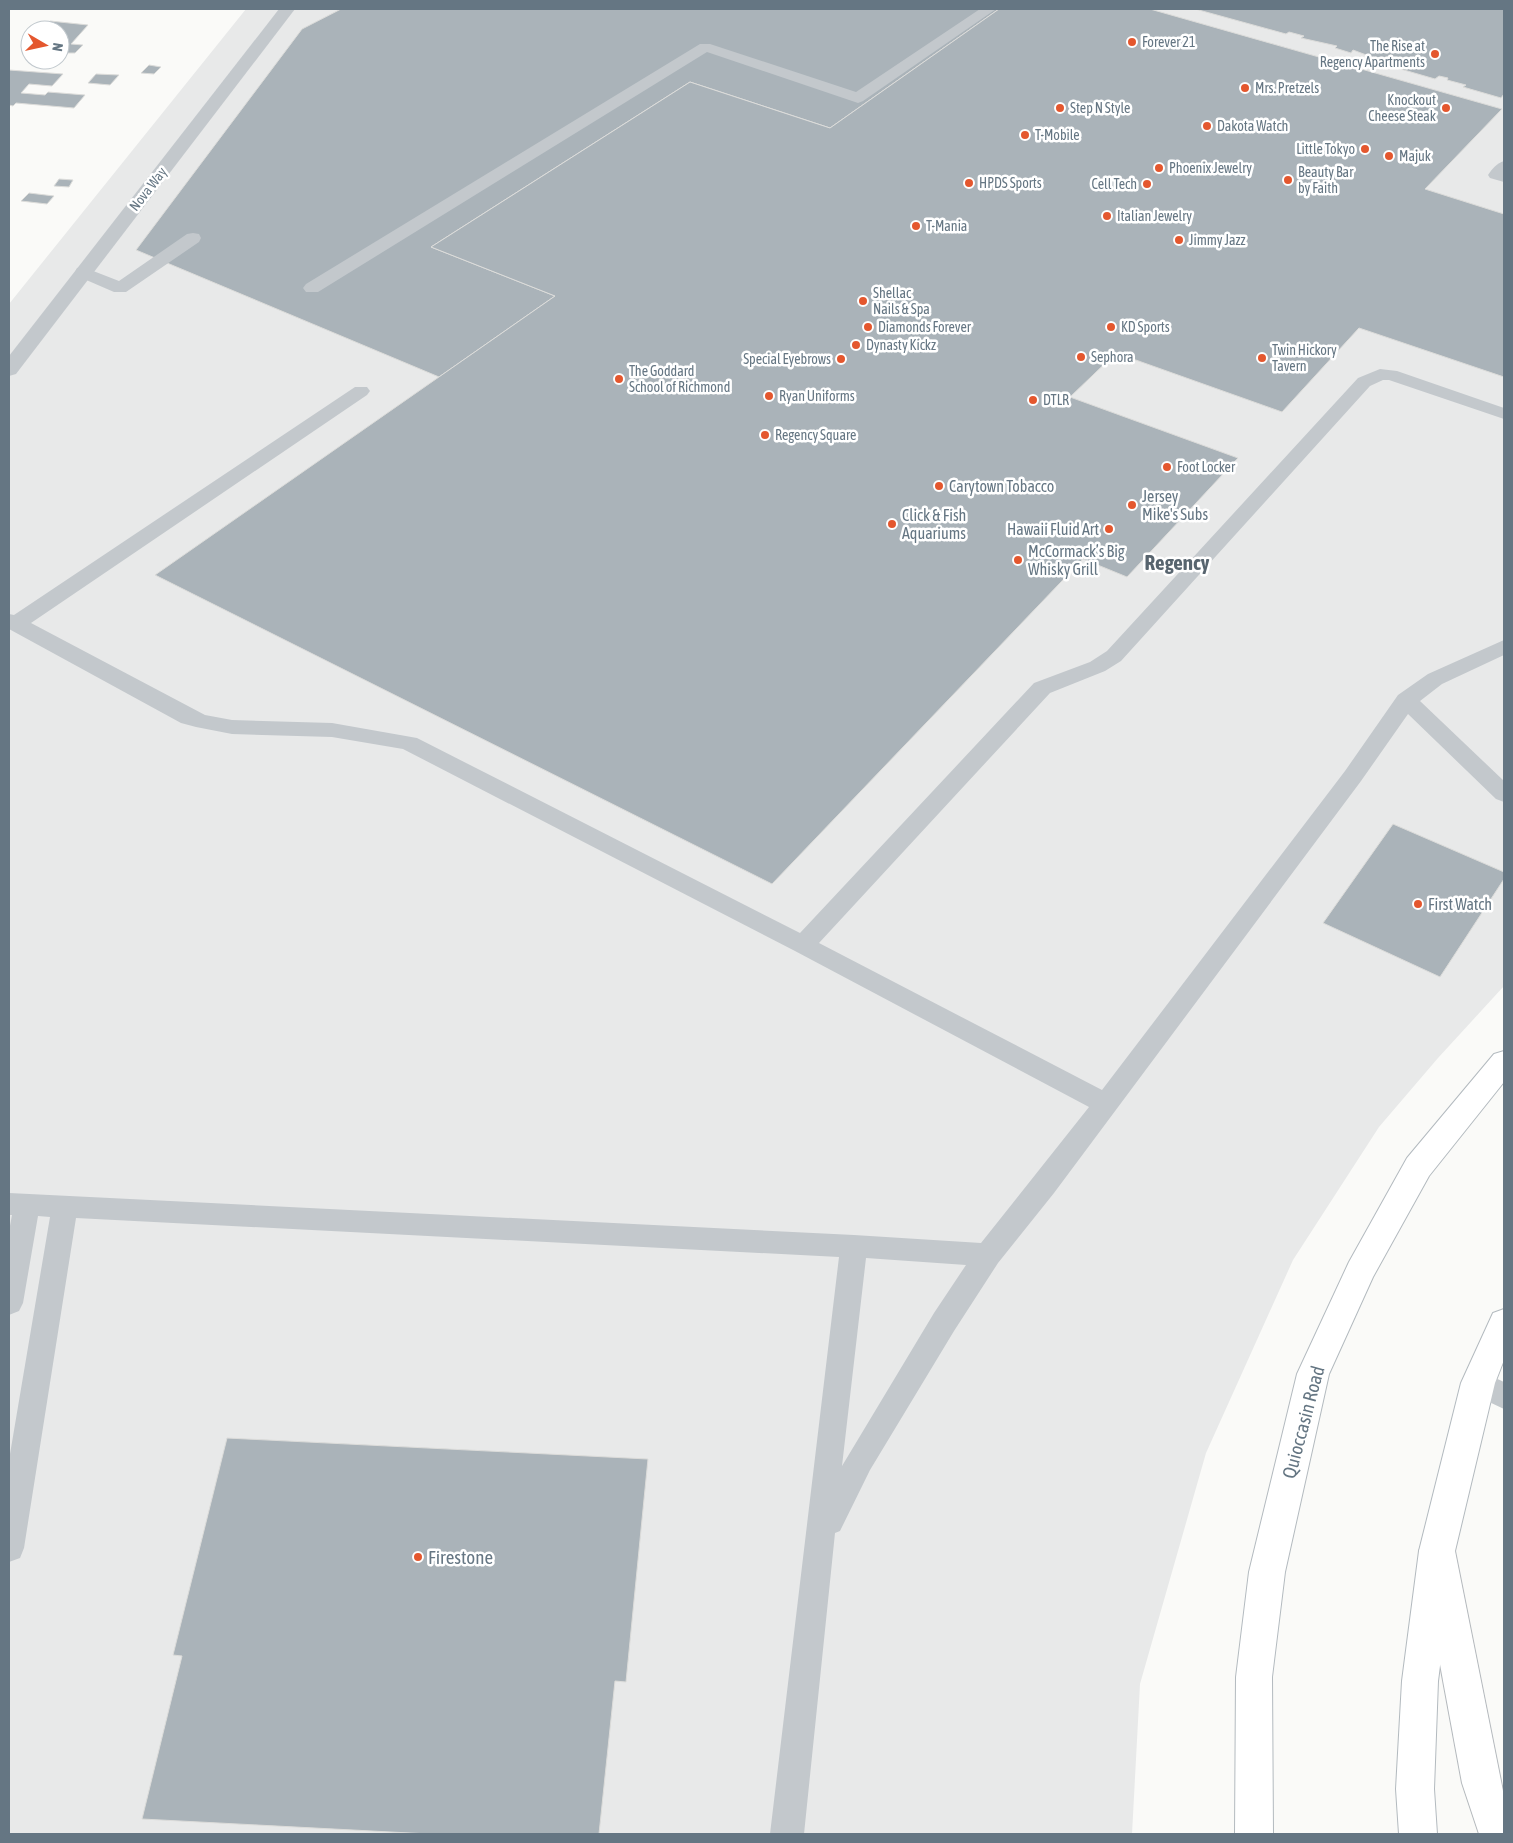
<svg xmlns="http://www.w3.org/2000/svg" width="1513" height="1843" font-family="'Asap Condensed',sans-serif">
  <style>
    .built { fill: #e8e9e9 }
    .building { fill: #aab3b9; stroke: #dcdcda }
    .lines { fill: none; stroke-linecap: round; stroke-linejoin: round }
    .secondary-casing { stroke: #b3babf; stroke-width: 2 }
    .trunk-casing { stroke: #b4b9bd; stroke-width: 2 }
    .service { fill: #c3c8cc; fill-rule: evenodd }
    .tertiary { fill: #c3c8cc; fill-rule: evenodd }
    .secondary { fill: #fff; fill-rule: evenodd }
    .trunk { fill: #fff; fill-rule: evenodd }
    .poi-dot { fill: #e4572e; stroke: #fff; stroke-width: 2 }
    .labels { text-anchor: middle; dominant-baseline: central; stroke-width: 5; stroke-linejoin: round; paint-order: stroke }
    .far-poi-label { font-size: 14px; fill: #657683; stroke: #fff; text-anchor: start }
    .far-street-label { font-size: 14px; fill: #657683; stroke: #fff }
    .poi-label { font-size: 16px; fill: #657683; stroke: #fff; text-anchor: start }
    .near-street-label { font-size: 19px; fill: #657683; stroke: #fff }
    .near-poi-label { font-size: 19px; fill: #657683; stroke: #fff; text-anchor: start }
    .district-label { font-size: 21px; font-weight: bold; fill: #57646e; stroke: #fff }
  </style>
  <rect width="100%" height="100%" fill="#fafaf8"/>
  <polygon class="built" points="246,9 1504,9 1504,986 1438,1058 1379,1127 1293,1260 1206,1453 1140,1684 1132,1834 9,1834 9,304"/>
  <g class="building">
    <polygon points="341,9 999,9 830,128 690,82 431,247 555,296 439,377 136,250 302,29"/>
    <polygon points="999,9 1150,9 1502,109 1425,189 1504,214 1504,377 1359,328 1282,412 1116,353 1070,397 1238,458 1127,577 1083,559 772,884 155,575 555,296 431,247 690,82 830,128"/>
    <polygon points="1195,9 1504,9 1504,94 1501,98 1463,87 1466,85 1447,80 1448,78 1439,76 1435,79 1397,68 1402,64 1387,60 1385,62 1353,50 1351,53 1335,48 1337,46 1301,38 1304,36 1289,32 1286,34"/>
    <polygon points="50,21 88,25 71,44 83,45 75,53 60,53 60,30 42,30"/>
    <polygon points="149,65 161,67 154,74 141,73"/>
    <polygon points="9,70 63,74 52,86 29,84 21,93 45,95 48,92 85,95 74,108 16,103 13,106 9,105"/>
    <polygon points="96,74 119,75 110,85 88,83"/>
    <polygon points="59,179 73,180 69,187 54,186"/>
    <polygon points="29,193 54,196 47,204 21,201"/>
    <polygon points="1393,824 1504,872 1504,879 1440,977 1323,923"/>
    <polygon points="227,1438 648,1459 626,1682 615,1681 599,1834 429,1834 142,1819 182,1656 173,1655"/>
  </g>
  <g class="lines">
    <defs>
      <g id="secondary">
        <polygon points="1504,1051 1504,1082 1429,1176 1373,1277 1329,1374 1285,1572 1272,1677 1273,1834 1235,1834 1236,1677 1249,1572 1297,1374 1349,1262 1407,1158 1494,1054"/>
        <polygon points="1504,1309 1504,1360 1495,1383 1455,1551 1438,1681 1434,1789 1437,1834 1399,1834 1396,1789 1402,1681 1419,1551 1461,1383 1493,1313"/>
      </g>
      <polygon id="trunk" points="1437,1535 1449,1539 1455,1551 1504,1796 1504,1834 1479,1834 1462,1783 1419,1551 1425,1539"/>
    </defs>
    <use href="#secondary" class="secondary-casing"/>
    <use href="#trunk" class="trunk-casing"/>
    <g class="service">
      <polygon points="980,9 996,9 863,101 858,103 707,52 318,292 306,292 303,288 306,284 700,44 710,44 856,92"/>
      <path d="M1504,161V182L1490,178L1488,175C1492,169 1497,163 1504,161Z"/>
      <polygon points="193,233 199,234 201,238 199,242 126,292 114,292 77,276 75,272 77,268 83,267 119,281 187,234"/>
      <path d="M1380,369L1397,371L1504,408V419L1389,380H1383L1370,386L1121,661L1105,671L1050,693L819,943L1102,1090L1345,771L1398,695L1428,674L1504,640V655L1442,684L1420,701L1504,781V802L1496,799L1408,714L1361,781L1054,1193L998,1263L954,1331L870,1470L840,1531L835,1533L804,1834H770L839,1257L76,1218L24,1548L20,1558L9,1562V1460L50,1217L38,1216L23,1303L19,1311L9,1315V1231L12,1215H9V1193L854,1235L981,1243L1089,1107L795,951L403,749L332,737L232,734L196,727L181,723L9,629V614L14,615L355,387H367L370,391L367,395L31,623L205,715L232,720L332,723L417,738L800,933L1034,683L1090,662L1107,651L1358,378ZM866,1258L966,1265L934,1313L842,1466Z"/>
      <polygon points="1478,1370 1504,1382 1504,1409 1468,1392 1464,1383 1468,1374"/>
    </g>
    <polygon class="tertiary" points="279,9 295,9 16,374 9,376 9,356"/>
    <use href="#secondary" class="secondary"/>
    <use href="#trunk" class="trunk"/>
  </g>
  <g class="poi-dot">
    <circle cx="1132" cy="42" r="5"/>
    <circle cx="1435" cy="54" r="5"/>
    <circle cx="1245" cy="88" r="5"/>
    <circle cx="1060" cy="108" r="5"/>
    <circle cx="1446" cy="108" r="5"/>
    <circle cx="1207" cy="126" r="5"/>
    <circle cx="1025" cy="135" r="5"/>
    <circle cx="1365" cy="149" r="5"/>
    <circle cx="1389" cy="156" r="5"/>
    <circle cx="1159" cy="168" r="5"/>
    <circle cx="1288" cy="180" r="5"/>
    <circle cx="969" cy="183" r="5"/>
    <circle cx="1147" cy="184" r="5"/>
    <circle cx="1107" cy="216" r="5"/>
    <circle cx="916" cy="226" r="5"/>
    <circle cx="1179" cy="240" r="5"/>
    <circle cx="863" cy="301" r="5"/>
    <circle cx="868" cy="327" r="5"/>
    <circle cx="1111" cy="327" r="5"/>
    <circle cx="856" cy="345" r="5"/>
    <circle cx="1081" cy="357" r="5"/>
    <circle cx="1262" cy="358" r="5"/>
    <circle cx="841" cy="359" r="5"/>
    <circle cx="619" cy="379" r="5"/>
    <circle cx="769" cy="396" r="5"/>
    <circle cx="1033" cy="400" r="5"/>
    <circle cx="765" cy="435" r="5"/>
    <circle cx="1167" cy="467" r="5"/>
    <circle cx="939" cy="486" r="5"/>
    <circle cx="1132" cy="505" r="5"/>
    <circle cx="892" cy="524" r="5"/>
    <circle cx="1109" cy="529" r="5"/>
    <circle cx="1018" cy="560" r="5"/>
    <circle cx="1418" cy="904" r="5"/>
    <circle cx="418" cy="1557" r="5"/>
  </g>
  <g class="labels">
    <g class="far-poi-label">
      <text x="1142" y="42">Forever 21</text>
      <text x="1425" y="46" text-anchor="end">The Rise at<tspan x="1425" dy="16">Regency Apartments</tspan></text>
      <text x="1255" y="88">Mrs. Pretzels</text>
      <text x="1436" y="100" text-anchor="end">Knockout<tspan x="1436" dy="16">Cheese Steak</tspan></text>
      <text x="1070" y="108">Step N Style</text>
      <text x="1217" y="126">Dakota Watch</text>
      <text x="1035" y="135">T-Mobile</text>
      <text x="1355" y="149" text-anchor="end">Little Tokyo</text>
      <text x="1399" y="156">Majuk</text>
      <text x="1169" y="168">Phoenix Jewelry</text>
      <text x="1298" y="172">Beauty Bar<tspan x="1298" dy="16">by Faith</tspan></text>
      <text x="979" y="183">HPDS Sports</text>
      <text x="1137" y="184" text-anchor="end">Cell Tech</text>
      <text x="1117" y="216">Italian Jewelry</text>
      <text x="926" y="226">T-Mania</text>
      <text x="1189" y="240">Jimmy Jazz</text>
      <text x="873" y="293">Shellac<tspan x="873" dy="16">Nails &amp; Spa</tspan></text>
      <text x="878" y="327">Diamonds Forever</text>
      <text x="1121" y="327">KD Sports</text>
      <text x="866" y="345">Dynasty Kickz</text>
      <text x="1272" y="350">Twin Hickory<tspan x="1272" dy="16">Tavern</tspan></text>
      <text x="1091" y="357">Sephora</text>
      <text x="831" y="359" text-anchor="end">Special Eyebrows</text>
      <text x="629" y="371">The Goddard<tspan x="629" dy="16">School of Richmond</tspan></text>
      <text x="779" y="396">Ryan Uniforms</text>
      <text x="1043" y="400">DTLR</text>
      <text x="775" y="435">Regency Square</text>
      <text x="1177" y="467">Foot Locker</text>
    </g>
    <g class="far-street-label">
      <text transform="translate(148 189) rotate(-52)">Nova Way</text>
    </g>
    <g class="poi-label">
      <text x="949" y="486">Carytown Tobacco</text>
      <text x="1142" y="496">Jersey<tspan x="1142" dy="18">Mike's Subs</tspan></text>
      <text x="902" y="515">Click &amp; Fish<tspan x="902" dy="18">Aquariums</tspan></text>
      <text x="1099" y="529" text-anchor="end">Hawaii Fluid Art</text>
      <text x="1028" y="551">McCormack’s Big<tspan x="1028" dy="18">Whisky Grill</tspan></text>
      <text x="1428" y="904">First Watch</text>
    </g>
    <g class="near-street-label">
      <text transform="translate(1303 1422) rotate(-75)">Quioccasin Road</text>
    </g>
    <g class="near-poi-label">
      <text x="428" y="1557">Firestone</text>
    </g>
    <g class="district-label">
      <text x="1177" y="562">Regency</text>
    </g>
  </g>
  <rect width="1513" height="1843" fill="none" stroke="#657683" stroke-width="20"/>
  <g transform="translate(45 45) rotate(99)"><circle r="24" fill="#ffffff" stroke="#c1c8cd"/>
  <path d="M0-4L9 19L0 12L-9 19Z" fill="#e4572e"/>
  <text y="-8" font-size="14" font-weight="bold" text-anchor="middle" fill="#657683">N</text>
  </g>
</svg>
